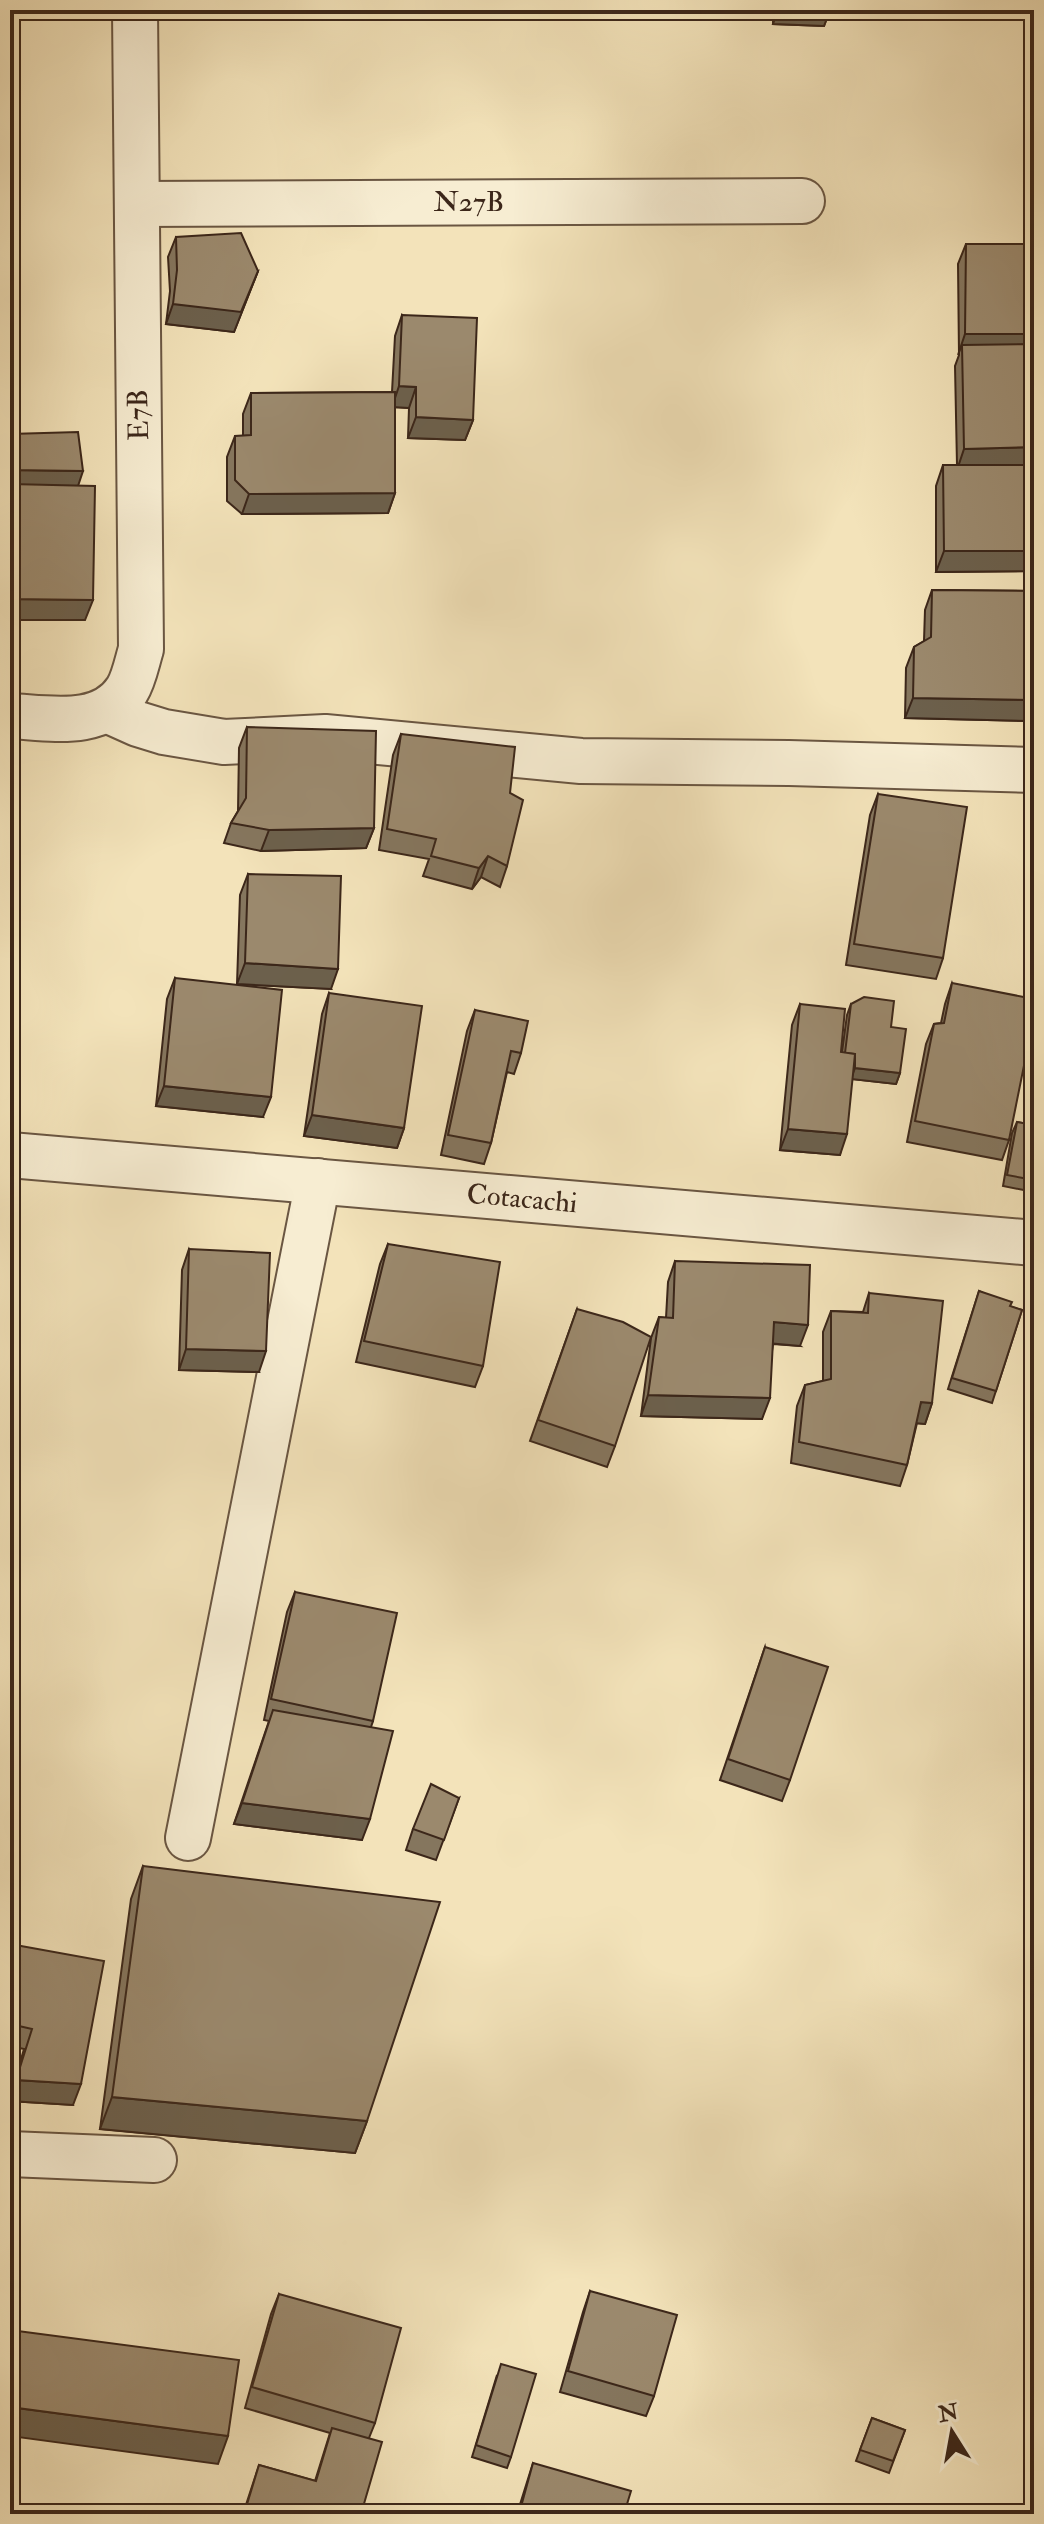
<svg xmlns="http://www.w3.org/2000/svg" width="1044" height="2524" font-family="'IM FELL Double Pica',serif">
  <style>
    .lines { fill: none; stroke-linecap: round; stroke-linejoin: round }
    .street-casing { stroke: #6a5642; stroke-width: 48 }
    .street { stroke: #f7edd2; stroke-width: 44 }
    .wall { fill: #85765e; stroke: #3c271a; stroke-width: 2 }
    .shaded-wall { fill: #6c604c; stroke: #3c271a; stroke-width: 2 }
    .building { fill: #9b896d; stroke: #3c271a; stroke-width: 2 }
    .labels { text-anchor: middle; dominant-baseline: central; stroke-width: 6; stroke-linejoin: round; paint-order: stroke }
    .street-label { font-size: 28px; fill: #3c271a; stroke: #f7edd2 }
  </style>
  <rect width="100%" height="100%" fill="#f3e3ba"/>
  <filter id="stains"><feTurbulence type="fractalNoise" baseFrequency=".0025" numOctaves="4"/><feColorMatrix values="0 0 0 0 .2 0 0 0 0 .09 0 0 0 0 .02 0 0 0 .5 -.17"/></filter>
  <radialGradient id="worn" r=".72"><stop offset=".6" stop-color="#630" stop-opacity="0"/><stop offset="1" stop-color="#630" stop-opacity=".3"/></radialGradient>
  <g class="lines">
    <defs>
      <g id="street">
        <polyline points="137,204 802,201"/>
        <polyline points="109,711 138,724 164,732 224,742 325,737 581,761 789,763 1034,770"/>
        <path d="M10,716C50,718 102,729 127,690C134,679 137,662 141,649L135,10"/>
        <polyline points="10,1155 1034,1243"/>
        <polyline points="188,1838 318,1181"/>
        <polyline points="10,2154 154,2160"/>
      </g>
    </defs>
    <use href="#street" class="street-casing"/>
    <use href="#street" class="street"/>
  </g>
  <g class="wall">
    <polygon points="773,10 830,10 824,26 773,24"/>
    <polygon points="176,237 258,271 234,332 166,324 170,291 168,257"/>
    <polygon points="966,244 1034,244 1034,571 936,572 936,486 943,465 957,465 955,366 959,355 958,264"/>
    <polygon points="402,315 473,420 465,440 408,438 409,408 395,407 395,493 388,513 242,514 227,501 227,457 235,436 243,436 243,414 251,393 392,392 395,336"/>
    <polygon points="932,590 1034,591 1034,707 1029,721 905,718 906,668 914,647 924,641 925,610"/>
    <polygon points="247,727 374,828 366,848 261,851 224,843 231,823 238,811 239,748"/>
    <polygon points="401,734 510,793 507,866 500,887 481,877 472,889 423,876 429,859 379,850 393,755"/>
    <polygon points="878,794 943,958 936,979 846,965 870,815"/>
    <polygon points="248,874 331,989 237,984 240,895"/>
    <polygon points="175,978 263,1117 156,1106 167,999"/>
    <polygon points="952,983 1009,1140 1002,1160 907,1142 926,1044 934,1024 941,1023 945,1004"/>
    <polygon points="329,993 404,1128 397,1148 304,1136 322,1014"/>
    <polygon points="800,1004 841,1052 842,1052 847,1015 851,1004 891,1027 900,1073 896,1084 852,1079 840,1155 780,1150 792,1025"/>
    <polygon points="475,1010 521,1053 514,1074 507,1072 491,1143 484,1164 441,1155 467,1031"/>
    <polygon points="1017,1122 1034,1125 1034,1192 1003,1186 1012,1133"/>
    <polygon points="388,1244 483,1366 475,1387 356,1362 380,1264"/>
    <polygon points="189,1249 259,1372 179,1370 182,1270"/>
    <polygon points="675,1261 800,1346 773,1344 762,1419 641,1416 651,1338 659,1317 666,1318 668,1282"/>
    <polygon points="979,1291 1011,1307 1022,1310 992,1403 948,1389"/>
    <polygon points="869,1293 932,1403 925,1424 917,1423 907,1465 900,1486 791,1463 797,1406 805,1385 823,1381 823,1332 831,1311 863,1312"/>
    <polygon points="577,1309 615,1446 607,1467 530,1441"/>
    <polygon points="295,1592 373,1721 371,1727 362,1840 234,1824 269,1721 264,1720 287,1612"/>
    <polygon points="765,1647 790,1780 782,1801 720,1780"/>
    <polygon points="459,1798 436,1860 406,1850 413,1829"/>
    <polygon points="143,1866 367,2121 355,2153 100,2129 131,1899"/>
    <polygon points="10,1944 73,2105 10,2101 10,2097 24,2049 10,2046"/>
    <polygon points="590,2291 654,2396 646,2416 560,2392 583,2312"/>
    <polygon points="279,2294 375,2423 369,2438 361,2514 243,2514 259,2465 315,2481 330,2433 245,2408 271,2314"/>
    <polygon points="497,2375 511,2457 507,2468 472,2457"/>
    <polygon points="872,2418 905,2430 889,2473 856,2461"/>
    <polygon points="533,2463 624,2514 517,2514"/>
  </g>
  <g class="shaded-wall">
    <polygon points="778,10 830,10 824,26 773,24"/>
    <polygon points="258,271 234,332 166,324 173,304"/>
    <polygon points="965,334 1034,334 1034,354 962,345 958,355"/>
    <polygon points="399,386 416,387 409,408 392,407"/>
    <polygon points="416,417 473,420 465,440 408,438"/>
    <polygon points="1034,447 1034,468 957,470 964,449"/>
    <polygon points="10,470 83,471 76,492 10,490"/>
    <polygon points="395,493 388,513 242,514 249,494"/>
    <polygon points="944,551 1034,551 1034,571 936,572"/>
    <polygon points="10,599 93,600 85,620 10,620"/>
    <polygon points="913,698 1034,700 1034,707 1029,721 905,718"/>
    <polygon points="374,828 366,848 261,851 269,830"/>
    <polygon points="488,856 481,877 472,889 479,868"/>
    <polygon points="245,963 338,969 331,989 237,984"/>
    <polygon points="855,1068 900,1073 896,1084 851,1079"/>
    <polygon points="164,1086 271,1097 263,1117 156,1106"/>
    <polygon points="312,1115 404,1128 397,1148 304,1136"/>
    <polygon points="788,1129 847,1134 840,1155 780,1150"/>
    <polygon points="774,1322 808,1325 800,1346 767,1343"/>
    <polygon points="186,1349 266,1351 259,1372 179,1370"/>
    <polygon points="648,1395 770,1398 762,1419 641,1416"/>
    <polygon points="921,1402 932,1403 925,1424 914,1423"/>
    <polygon points="242,1803 370,1819 362,1840 234,1824"/>
    <polygon points="16,2080 81,2084 73,2105 10,2101"/>
    <polygon points="112,2097 367,2121 355,2153 100,2129"/>
    <polygon points="10,2407 228,2436 218,2464 10,2436"/>
  </g>
  <g class="building">
    <polygon points="241,233 258,271 241,312 173,304 177,270 176,237"/>
    <polygon points="966,244 1034,244 1034,334 965,334"/>
    <polygon points="402,315 477,318 473,420 416,417 416,387 399,386"/>
    <polygon points="1034,344 1034,447 964,449 962,345"/>
    <polygon points="395,392 395,493 249,494 235,480 235,436 251,435 251,393"/>
    <polygon points="78,432 83,471 10,470 10,434"/>
    <polygon points="943,465 1034,465 1034,551 944,551"/>
    <polygon points="10,484 95,486 93,600 10,599"/>
    <polygon points="932,590 1034,591 1034,700 913,698 914,647 931,637"/>
    <polygon points="247,727 376,731 374,828 269,830 231,823 246,798"/>
    <polygon points="401,734 515,747 510,793 523,800 507,866 488,856 479,868 431,856 436,839 387,829"/>
    <polygon points="878,794 967,807 943,958 854,944"/>
    <polygon points="248,874 341,876 338,969 245,963"/>
    <polygon points="175,978 282,990 271,1097 164,1086"/>
    <polygon points="952,983 1034,999 1034,1016 1009,1140 915,1121 934,1024 944,1023"/>
    <polygon points="329,993 422,1006 404,1128 312,1115"/>
    <polygon points="864,997 894,1001 891,1027 906,1029 900,1073 855,1068 855,1054 845,1053 851,1004"/>
    <polygon points="800,1004 845,1009 841,1052 855,1054 847,1134 788,1129"/>
    <polygon points="475,1010 528,1021 521,1053 511,1051 491,1143 448,1135"/>
    <polygon points="1017,1122 1034,1125 1034,1180 1007,1175"/>
    <polygon points="388,1244 500,1262 483,1366 364,1341"/>
    <polygon points="189,1249 270,1253 266,1351 186,1349"/>
    <polygon points="675,1261 810,1265 808,1325 774,1322 770,1398 648,1395 659,1317 673,1318"/>
    <polygon points="979,1291 1012,1302 1010,1306 1022,1310 996,1391 952,1378"/>
    <polygon points="869,1293 943,1301 932,1403 921,1402 907,1465 799,1442 805,1385 831,1379 831,1311 868,1313"/>
    <polygon points="577,1309 623,1322 651,1337 615,1446 538,1420"/>
    <polygon points="295,1592 397,1613 373,1721 271,1699"/>
    <polygon points="765,1647 828,1667 790,1780 728,1759"/>
    <polygon points="273,1710 393,1731 370,1819 242,1803"/>
    <polygon points="431,1784 459,1798 444,1840 413,1829"/>
    <polygon points="143,1866 440,1902 367,2121 112,2097"/>
    <polygon points="10,1944 104,1961 81,2084 16,2080 32,2029 10,2024"/>
    <polygon points="590,2291 677,2315 654,2396 568,2371"/>
    <polygon points="279,2294 401,2328 375,2423 252,2387"/>
    <polygon points="10,2330 239,2360 228,2436 10,2407"/>
    <polygon points="501,2364 536,2374 511,2457 476,2445"/>
    <polygon points="872,2418 905,2430 893,2461 860,2450"/>
    <polygon points="332,2428 382,2442 361,2514 244,2514 259,2465 316,2481"/>
    <polygon points="533,2463 631,2491 624,2514 519,2514"/>
  </g>
  <g class="labels">
    <g class="street-label">
      <text x="469" y="202">N27B</text>
      <text transform="translate(139 415) rotate(-91)">E7B</text>
      <text transform="translate(522 1199) rotate(5)">Cotacachi</text>
    </g>
  </g>
  <rect width="1044" height="2524" fill="none" stroke="#f3e3ba" stroke-width="40"/>
  <rect x="12" y="12" width="1020" height="2500" fill="none" stroke="#3c271a" stroke-width="4"/>
  <rect x="20" y="20" width="1004" height="2484" fill="none" stroke="#3c271a" stroke-width="2"/>
  <g transform="translate(952 2432) rotate(349)" stroke="#f7edd2" stroke-width="6" paint-order="stroke">
  <path d="M0-6L14 30L0 20L-14 30Z" fill="#3c271a"/>
  <text y="-12" font-size="22" font-weight="bold" text-anchor="middle" fill="#3c271a">N</text>
  </g>
  <rect width="100%" height="100%" filter="url(#stains)"/>
  <rect width="100%" height="100%" fill="url(#worn)"/>
</svg>
